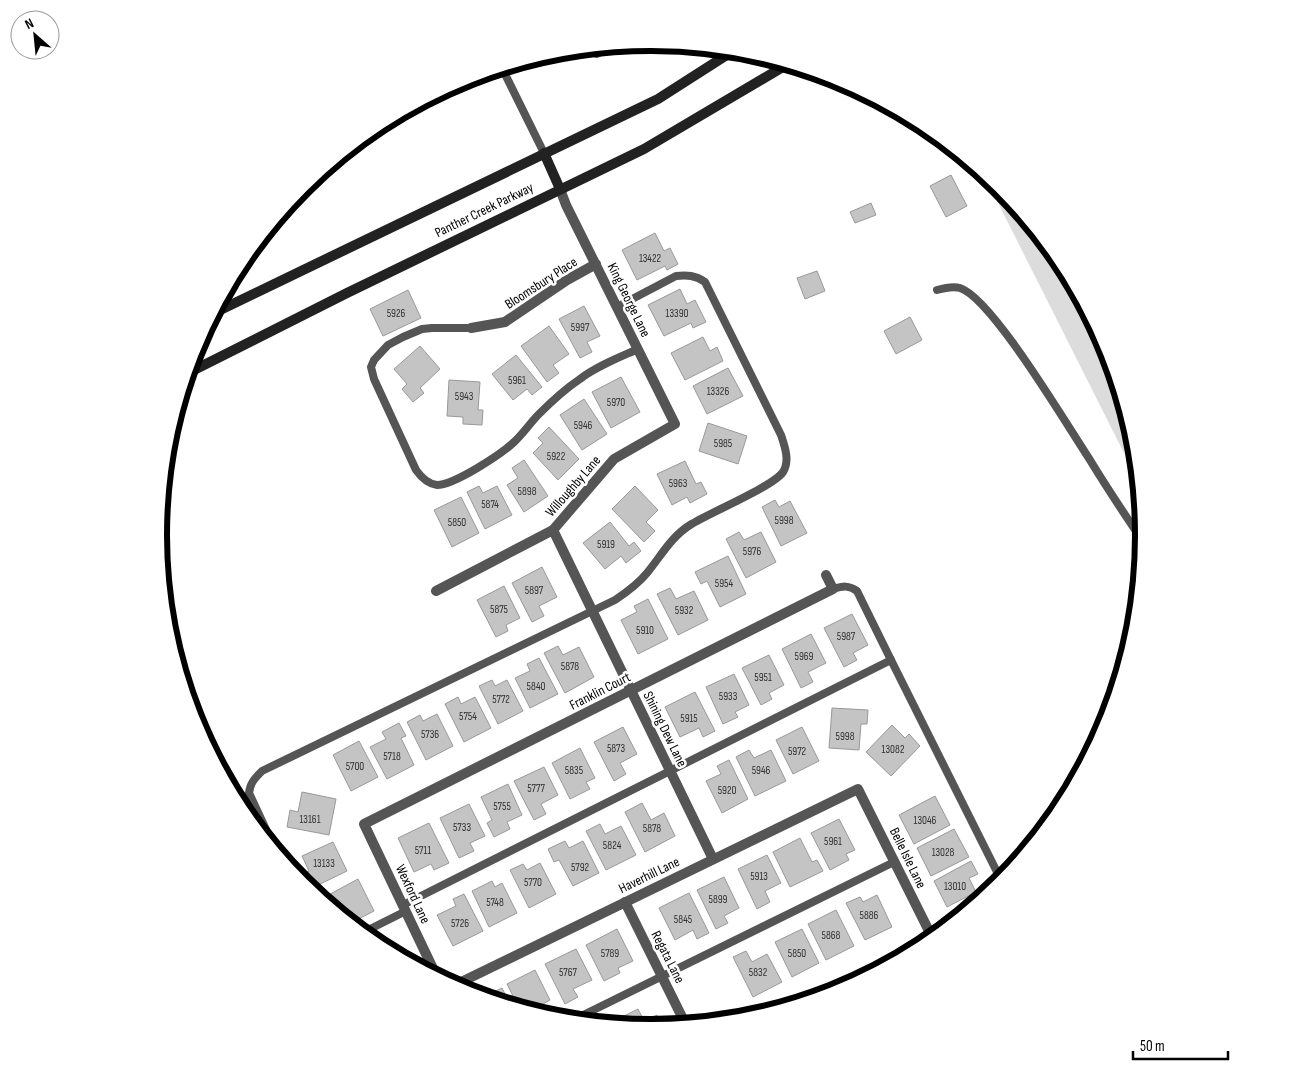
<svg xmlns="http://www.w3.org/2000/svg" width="1303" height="1071" font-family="'Sofia Sans Condensed',sans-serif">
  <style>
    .green { fill: #dcdcdc }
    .building { fill: #c4c4c4; stroke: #999 }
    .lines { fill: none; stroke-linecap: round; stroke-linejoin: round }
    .service { stroke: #555; stroke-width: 8 }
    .minor { stroke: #555; stroke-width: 10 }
    .secondary { stroke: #222; stroke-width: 10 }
    .labels { text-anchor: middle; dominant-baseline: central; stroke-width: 5; stroke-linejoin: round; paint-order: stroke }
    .number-label { font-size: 11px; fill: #313131 }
    .street-label { font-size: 14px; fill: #000; stroke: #fff }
    .rim { fill: none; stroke: #000; stroke-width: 6 }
  </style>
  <rect width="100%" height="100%" fill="#fff"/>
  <polygon class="green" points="983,173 1000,187 1062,262 1107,347 1135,440 1139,478 1125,455"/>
  <g class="building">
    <polygon points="951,175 967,206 946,217 930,186"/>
    <polygon points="871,203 876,215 855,223 850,212"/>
    <polygon points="655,233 664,251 670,248 678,264 667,270 665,266 637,280 622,250"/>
    <polygon points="817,271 825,291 805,299 797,278"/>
    <polygon points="680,289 687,304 695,300 706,322 693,328 691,323 664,336 648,305"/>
    <polygon points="408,290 421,318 383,336 370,309"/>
    <polygon points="584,306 600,336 587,342 592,352 580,358 559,319"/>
    <polygon points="910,317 922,340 896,354 884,331"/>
    <polygon points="549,326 569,354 553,365 559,373 547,382 521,346"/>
    <polygon points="703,337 710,351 717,347 723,361 685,380 671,353"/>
    <polygon points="420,346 440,369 420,388 424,393 413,402 402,389 407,384 394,369"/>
    <polygon points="516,355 542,387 532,395 527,389 513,400 492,374"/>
    <polygon points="728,368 743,396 707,414 693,386"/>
    <polygon points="621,377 640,412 611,428 592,392"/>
    <polygon points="449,380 480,382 478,410 483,410 482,425 463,424 463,417 447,416"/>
    <polygon points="584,399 607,434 582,450 560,415"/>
    <polygon points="708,423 747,436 738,464 699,451"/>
    <polygon points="549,427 579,459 558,480 533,453 543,443 538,438"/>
    <polygon points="524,460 548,496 524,512 507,485 518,478 512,468"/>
    <polygon points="685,461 696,484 701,482 707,494 690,503 687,497 672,505 657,474"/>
    <polygon points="479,486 483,493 497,486 512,515 485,529 467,492"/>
    <polygon points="635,486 658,510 646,522 655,531 644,542 612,509"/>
    <polygon points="461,497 479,533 452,547 434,510"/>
    <polygon points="775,500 779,507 790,501 807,533 781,546 762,507"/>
    <polygon points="610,522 629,546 634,542 641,551 626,563 621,556 605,569 583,543"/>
    <polygon points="739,532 744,540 761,532 776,562 746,578 726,539"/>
    <polygon points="728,556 746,594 720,607 707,581 701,584 695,572"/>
    <polygon points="542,567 557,597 539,606 544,616 532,622 512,583"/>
    <polygon points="504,586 520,618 506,625 508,631 496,637 477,600"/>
    <polygon points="670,588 676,599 694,591 708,620 678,635 657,594"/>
    <polygon points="648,599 668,639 638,654 621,620 637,612 634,606"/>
    <polygon points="852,614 868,645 853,653 857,660 844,667 824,628"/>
    <polygon points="811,634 826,663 808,672 813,682 801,688 782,649"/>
    <polygon points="558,646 563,655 579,647 594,677 565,693 544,653"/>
    <polygon points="769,655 784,685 769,693 772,699 761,705 742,668"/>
    <polygon points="539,658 558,694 530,708 515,678 530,671 527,664"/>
    <polygon points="734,674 749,705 735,712 738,717 723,724 706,687"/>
    <polygon points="492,680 495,686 507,680 523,711 498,724 479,686"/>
    <polygon points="695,692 715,731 703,737 699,728 680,737 665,707"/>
    <polygon points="458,697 461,704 475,697 491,728 464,742 445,704"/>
    <polygon points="832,708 868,710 867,724 861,724 859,750 829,748"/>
    <polygon points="437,714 453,746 426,760 407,722 420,715 423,721"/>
    <polygon points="399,723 406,736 401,738 414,765 387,779 370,747 386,739 382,732"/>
    <polygon points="892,725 905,738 909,734 920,746 891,776 866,752"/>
    <polygon points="623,727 637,754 620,763 626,774 614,781 594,742"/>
    <polygon points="802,727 819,761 793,774 776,740"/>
    <polygon points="359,741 378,777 351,791 333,755"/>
    <polygon points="580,748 595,778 586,782 590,789 570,799 552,763"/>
    <polygon points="749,750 754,758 771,750 786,781 755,796 736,757"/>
    <polygon points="729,760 748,799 722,813 706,781 721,774 717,766"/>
    <polygon points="544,767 558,795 541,804 546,814 534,820 514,781"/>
    <polygon points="508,784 522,815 507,822 510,829 494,837 487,823 492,820 481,797"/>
    <polygon points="302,792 336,799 329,835 287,827 290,810 298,812"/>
    <polygon points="935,796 950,825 914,844 899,815"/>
    <polygon points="642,803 651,820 664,813 675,836 645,852 625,812"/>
    <polygon points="469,804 485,836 470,843 474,851 459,858 440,818"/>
    <polygon points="839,819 855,850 846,854 849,860 830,870 811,833"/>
    <polygon points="429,823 449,863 434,870 431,864 414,872 398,838"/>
    <polygon points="600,824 605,834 621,826 636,855 606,870 586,831"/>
    <polygon points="954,829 969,857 931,876 917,848"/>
    <polygon points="800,838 812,862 817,860 823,871 790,887 773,852"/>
    <polygon points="565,841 569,848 583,841 599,873 573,886 559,860 554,862 548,849"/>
    <polygon points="333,842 347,871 312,888 305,873 309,871 302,856"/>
    <polygon points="767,855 781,883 765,891 770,902 757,909 738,869"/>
    <polygon points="971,861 978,874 969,878 976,892 947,907 934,881"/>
    <polygon points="540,863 556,894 529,908 510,870 523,864 527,870"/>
    <polygon points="724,877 739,908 724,916 728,923 716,929 697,890"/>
    <polygon points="358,879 374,911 351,923 321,899"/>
    <polygon points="492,881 495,887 502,883 517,913 489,927 472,891"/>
    <polygon points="689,893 709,933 697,939 693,930 675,940 659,908"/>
    <polygon points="464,894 483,931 453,946 437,915 456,906 453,899"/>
    <polygon points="877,895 892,927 865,940 846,903 860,897 863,902"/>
    <polygon points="836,910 854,946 826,960 808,924"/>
    <polygon points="617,929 633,961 618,968 620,973 604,981 586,945"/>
    <polygon points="802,929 819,963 792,977 775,942"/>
    <polygon points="576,949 592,980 573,989 578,997 565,1004 545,964"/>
    <polygon points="746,951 752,962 767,954 782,982 753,997 733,957"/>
    <polygon points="535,970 550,1000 536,1008 538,1014 519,1008 507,984"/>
    <polygon points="502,988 511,1006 483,997"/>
    <polygon points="638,1009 644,1021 657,1015 664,1027 651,1028 627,1026 622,1017"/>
  </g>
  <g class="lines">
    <g class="service">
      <polyline points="586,49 597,54 614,46"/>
      <polyline points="502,68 544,153"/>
      <path d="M937,290C944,288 953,286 960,288C992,298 1068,427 1090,460C1107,488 1125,515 1144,543"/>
      <path d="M471,328H432L422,329L403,337L388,345L374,360L371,367L374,379L416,470C421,477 427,484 437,485C454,485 500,455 513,443C523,434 530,423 539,414C552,401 565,389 580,379C597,366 618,358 638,349"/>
      <path d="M833,589C843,586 849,585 857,591L891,660"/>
      <path d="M277,853L249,793C250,783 255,778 262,771L615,600C627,592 638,584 647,573C661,556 671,537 690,525C709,513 774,486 783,472C790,461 785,447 781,435L705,282C695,275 687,275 676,276L617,307"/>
      <polyline points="403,905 891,660 1002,882"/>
      <polyline points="362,933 406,911"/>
      <polyline points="571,1021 894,862"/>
    </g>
    <g class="minor">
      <polyline points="471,328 505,322 567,280 596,264"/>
      <polyline points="553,530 713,859"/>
      <polyline points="436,591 553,530 614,459 675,424 566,205 560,189"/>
      <polyline points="625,902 686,1025"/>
      <polyline points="437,977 364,824 833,589 826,575"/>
      <polyline points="453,986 858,789 933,939"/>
      <polyline points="839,991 847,987"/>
    </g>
    <g class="secondary">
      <polyline points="544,153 560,189"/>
      <polyline points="214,313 658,99 733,51"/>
      <polyline points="188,373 347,293 644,149 788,64"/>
    </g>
  </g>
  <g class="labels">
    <g class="number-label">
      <text x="650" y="258">13422</text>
      <text x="396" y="313">5926</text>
      <text x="677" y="313">13390</text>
      <text x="580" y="327">5997</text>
      <text x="517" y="380">5961</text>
      <text x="718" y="391">13326</text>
      <text x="464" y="396">5943</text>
      <text x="616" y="402">5970</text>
      <text x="583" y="425">5946</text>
      <text x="723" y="443">5985</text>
      <text x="556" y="456">5922</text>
      <text x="678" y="483">5963</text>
      <text x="527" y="491">5898</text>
      <text x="490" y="504">5874</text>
      <text x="784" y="520">5998</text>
      <text x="457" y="522">5850</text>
      <text x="606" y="544">5919</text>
      <text x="752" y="551">5976</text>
      <text x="724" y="583">5954</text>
      <text x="534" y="590">5897</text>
      <text x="499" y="609">5875</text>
      <text x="684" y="610">5932</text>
      <text x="645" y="630">5910</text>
      <text x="846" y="636">5987</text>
      <text x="804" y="656">5969</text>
      <text x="570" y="666">5878</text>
      <text x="763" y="677">5951</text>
      <text x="536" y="686">5840</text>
      <text x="728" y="696">5933</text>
      <text x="501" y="699">5772</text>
      <text x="468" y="716">5754</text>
      <text x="689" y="718">5915</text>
      <text x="430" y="734">5736</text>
      <text x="845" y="736">5998</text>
      <text x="616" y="748">5873</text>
      <text x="893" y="749">13082</text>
      <text x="797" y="751">5972</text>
      <text x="392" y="756">5718</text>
      <text x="355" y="766">5700</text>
      <text x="574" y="770">5835</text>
      <text x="761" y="770">5946</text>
      <text x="536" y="788">5777</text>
      <text x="727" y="790">5920</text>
      <text x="502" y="806">5755</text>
      <text x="310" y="819">13161</text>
      <text x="925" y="820">13046</text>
      <text x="462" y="827">5733</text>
      <text x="652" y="828">5878</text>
      <text x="833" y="841">5961</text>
      <text x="612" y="845">5824</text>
      <text x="423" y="850">5711</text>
      <text x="943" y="852">13028</text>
      <text x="324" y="863">13133</text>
      <text x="580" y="867">5792</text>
      <text x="759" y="876">5913</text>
      <text x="533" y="882">5770</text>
      <text x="955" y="886">13010</text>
      <text x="718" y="899">5899</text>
      <text x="495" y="902">5748</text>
      <text x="869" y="915">5886</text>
      <text x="683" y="919">5845</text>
      <text x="460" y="923">5726</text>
      <text x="831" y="935">5868</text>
      <text x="610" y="953">5789</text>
      <text x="797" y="953">5850</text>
      <text x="568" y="972">5767</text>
      <text x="758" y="972">5832</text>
    </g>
    <g class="street-label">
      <text transform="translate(484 210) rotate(-26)">Panther Creek Parkway</text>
      <text transform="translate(541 283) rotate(-33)">Bloomsbury Place</text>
      <text transform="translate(629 300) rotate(64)">King George Lane</text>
      <text transform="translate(573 486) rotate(-49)">Willoughby Lane</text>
      <text transform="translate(600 691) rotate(-27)">Franklin Court</text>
      <text transform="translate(665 729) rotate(64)">Shining Dew Lane</text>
      <text transform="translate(908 858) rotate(64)">Belle Isle Lane</text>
      <text transform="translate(649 875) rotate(-26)">Haverhill Lane</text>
      <text transform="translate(413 894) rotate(65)">Wexford Lane</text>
      <text transform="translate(668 957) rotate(63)">Regata Lane</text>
    </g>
  </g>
  <path d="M0 0H1303V1071H0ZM167 535a484 484 0 1 1 968 0a484 484 0 1 1-968 0Z" fill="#fff" fill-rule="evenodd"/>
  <path class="rim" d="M167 535a484 484 0 1 1 968 0a484 484 0 1 1-968 0Z"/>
  <g transform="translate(35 35) rotate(333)"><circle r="24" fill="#ffffff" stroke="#999999"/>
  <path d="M0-4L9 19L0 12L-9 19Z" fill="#000000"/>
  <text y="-8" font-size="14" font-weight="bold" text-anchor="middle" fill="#000000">N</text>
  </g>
  <path d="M1133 1051v8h95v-8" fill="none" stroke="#000000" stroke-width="2.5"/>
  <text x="1140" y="1051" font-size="15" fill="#000000" stroke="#ffffff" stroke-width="4" paint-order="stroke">50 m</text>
</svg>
